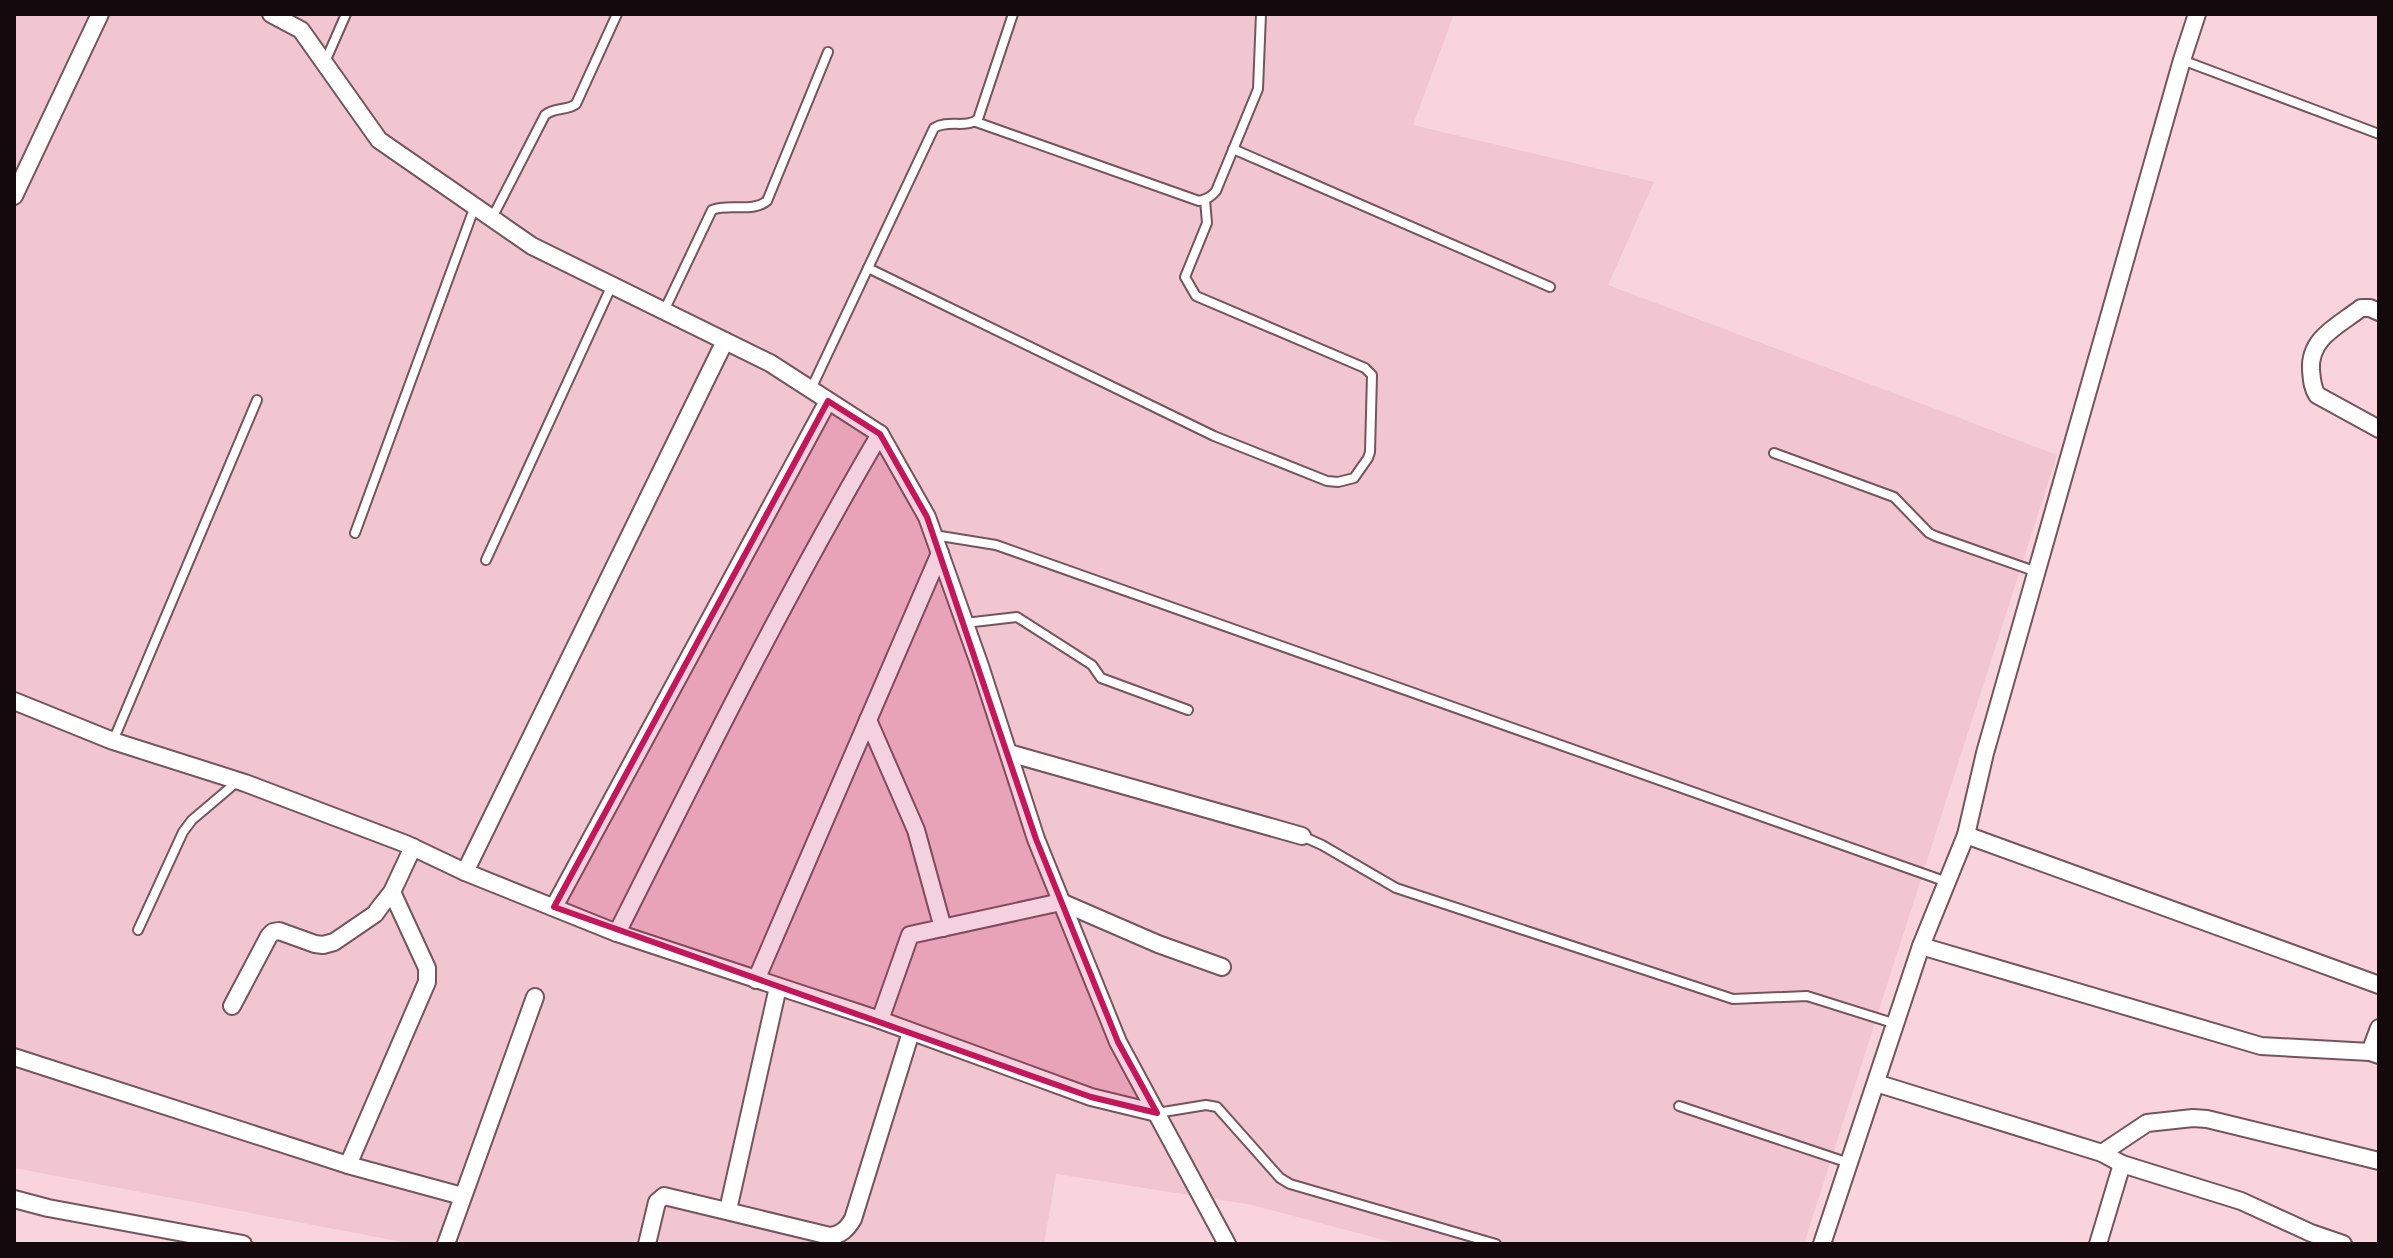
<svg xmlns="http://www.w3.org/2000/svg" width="2393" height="1258" font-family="Overpass,sans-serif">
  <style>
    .built { fill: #f2c6d1 }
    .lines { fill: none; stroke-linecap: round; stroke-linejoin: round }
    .service-casing { stroke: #74555d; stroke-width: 12 }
    .minor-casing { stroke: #74555d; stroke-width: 20 }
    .service { stroke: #fff; stroke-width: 8 }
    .minor { stroke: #fff; stroke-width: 16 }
    .marked { fill: #c2185b; fill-opacity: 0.2; stroke: #c2185b; stroke-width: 6; stroke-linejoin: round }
  </style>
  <rect width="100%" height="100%" fill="#f9d4dd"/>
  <polygon class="built" points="14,14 1454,14 1413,125 1654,182 1608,285 2057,455 1804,1244 1399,1244 1252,1205 1056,1174 1044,1244 413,1244 14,1168"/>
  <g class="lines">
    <defs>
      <g id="service">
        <polyline points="2182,60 2379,134"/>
        <polyline points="325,62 346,14"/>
        <path d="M976,122L1199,201C1207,199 1211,197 1216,191L1258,89L1261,14"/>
        <polyline points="1233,149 1550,287"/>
        <path d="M492,218L545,115C554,107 567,111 576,104L617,14"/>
        <polyline points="868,268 1214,436 1327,481 1338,482 1354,478 1368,458 1370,452 1372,375 1365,368 1196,296 1185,277 1207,223 1205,200"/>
        <path d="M664,311L712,210C729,203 752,213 767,201L828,52"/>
        <path d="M811,389L934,128C948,119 966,129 978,119L1013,14"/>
        <polyline points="1774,453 1894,497 1929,533 1935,536 2037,572"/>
        <polyline points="355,533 475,206"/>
        <polyline points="934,535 996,545 1947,882"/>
        <polyline points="486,560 612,285"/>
        <polyline points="965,623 1017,617 1092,665 1101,678 1188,710"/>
        <polyline points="113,741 257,400"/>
        <polyline points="1302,836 1322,845 1396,888 1733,999 1807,996 1896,1024"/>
        <polyline points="138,930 183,832 192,820 238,781"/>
        <polyline points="1679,1106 1849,1163"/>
        <polyline points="1157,1113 1206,1105 1217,1107 1280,1178 1290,1184 1496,1244"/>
      </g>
      <g id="minor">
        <polyline points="271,14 301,30 379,140 532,246 770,363 880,434 927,517 980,666 1036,839 1118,1042 1227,1244"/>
        <polyline points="14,196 100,14"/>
        <path d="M2379,312L2370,308H2361C2338,326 2309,338 2311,370C2312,380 2312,387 2317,395L2379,429"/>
        <polyline points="14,701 113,741 245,783 406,844 465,872 617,933 880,1020 1091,1097 1157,1113"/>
        <polyline points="868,720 916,830 943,928"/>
        <polyline points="1009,753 1302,836"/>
        <polyline points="1966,835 2379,985"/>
        <polyline points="465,872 725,341"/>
        <polyline points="554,907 828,401"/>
        <path d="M617,933C701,765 785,596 880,434"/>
        <polyline points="1921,946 2261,1046 2370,1052 2379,1055"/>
        <polyline points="756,980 940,553"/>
        <polyline points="232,1006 269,936 273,932 279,931 315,944 323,945 334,942 375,914 380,907 392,892 413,847"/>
        <polyline points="880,1020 910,935 1061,902 1158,944 1222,967"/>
        <polyline points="2370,1052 2379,1028"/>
        <polyline points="14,1057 348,1165 462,1196"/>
        <polyline points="1876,1083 2102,1153 2122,1164 2241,1201 2311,1233 2343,1244"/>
        <polyline points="2102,1153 2147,1123 2193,1118 2207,1119 2379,1161"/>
        <polyline points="348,1165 427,982 427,968 392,892"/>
        <polyline points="14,1199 48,1208 243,1244"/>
        <polyline points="728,1210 778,987"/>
        <polyline points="446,1244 535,997"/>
        <path d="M647,1244L657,1202L664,1196L830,1236C841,1235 847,1229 853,1219L911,1032"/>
        <polyline points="1822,1244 1921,946 1966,835 1985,753 2182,60 2197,14"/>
        <polyline points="2098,1244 2122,1164"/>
      </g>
    </defs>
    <use href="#service" class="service-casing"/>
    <use href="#minor" class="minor-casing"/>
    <use href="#service" class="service"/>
    <use href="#minor" class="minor"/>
  </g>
  <path class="marked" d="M828,401L880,434L927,517L1036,839L1118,1042L1157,1113L1091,1097L554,907Z"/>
  <rect width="2393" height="1258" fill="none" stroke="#14090c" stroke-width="32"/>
</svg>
